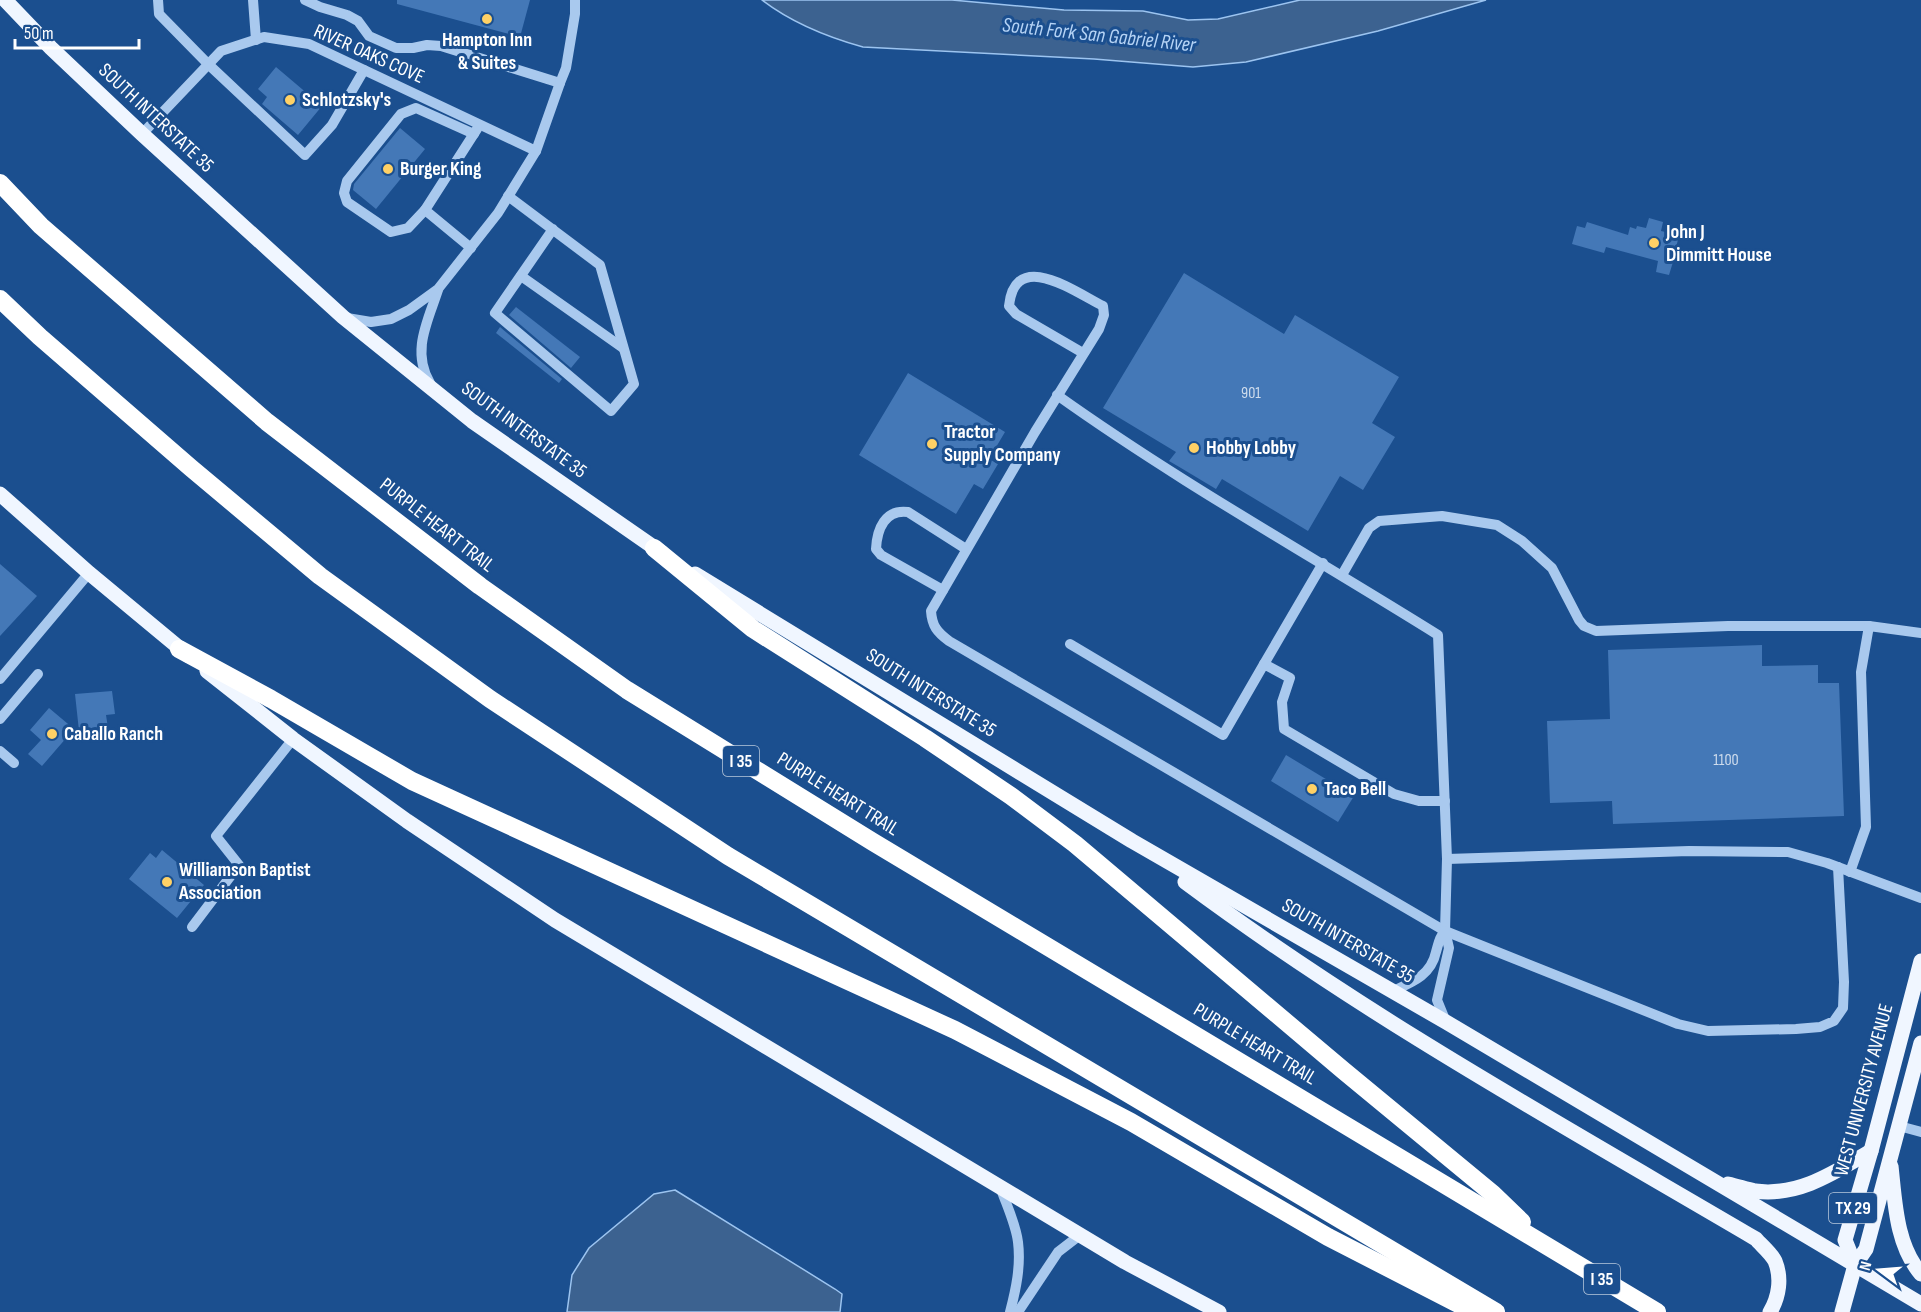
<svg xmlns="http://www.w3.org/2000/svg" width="1921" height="1312" font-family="'Sofia Sans Condensed',sans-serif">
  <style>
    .water { fill: #3c6290; stroke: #9cc4f0; stroke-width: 1.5 }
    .building { fill: #4478b7 }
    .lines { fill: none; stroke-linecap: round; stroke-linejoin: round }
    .minor { stroke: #a9c9ee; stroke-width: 10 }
    .major { stroke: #f0f6ff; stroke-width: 15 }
    .highway { stroke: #fff; stroke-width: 18 }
    .poi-dot { fill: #ffd166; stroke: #1b4f8f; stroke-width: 2 }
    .labels { text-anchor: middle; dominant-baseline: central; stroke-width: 6; stroke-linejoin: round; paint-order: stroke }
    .number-label { font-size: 16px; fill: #d0dded }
    .shield { fill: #1b4f8f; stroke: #bbcadd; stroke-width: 1.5 }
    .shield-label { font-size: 18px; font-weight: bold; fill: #fff }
    .poi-label { font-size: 20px; font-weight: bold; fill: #fff; stroke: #1b4f8f; text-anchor: start }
    .street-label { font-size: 20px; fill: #fff; stroke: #1b4f8f }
    .water-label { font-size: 21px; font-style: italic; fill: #b5d3f5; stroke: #1b4f8f }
  </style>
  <rect width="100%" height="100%" fill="#1b4f8f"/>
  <g class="water">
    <path d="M762,0H952L1064,10L1143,11L1188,20L1218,19L1300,0H1486L1378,31L1246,62L1193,67L1094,59L863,47C827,37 792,23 762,0Z"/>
    <polygon points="675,1190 835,1289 842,1294 840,1312 567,1312 572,1275 589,1248 654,1194"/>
  </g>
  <g class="building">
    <polygon points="397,0 530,0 520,37 397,4"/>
    <polygon points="276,67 322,106 298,135 262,104 267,97 258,89"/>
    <polygon points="400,128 425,149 376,209 353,190 354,184"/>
    <polygon points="1649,218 1663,222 1661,231 1679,235 1676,248 1681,250 1677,263 1673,262 1669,275 1656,272 1658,261 1606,247 1604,253 1572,244 1577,226 1585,228 1587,222 1628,235 1630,227 1636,229 1637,226 1646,228"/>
    <polygon points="1184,273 1284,334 1295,315 1399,377 1372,423 1395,437 1363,490 1340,476 1308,531 1222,479 1216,489 1181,468 1169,461 1176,452 1103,408"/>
    <polygon points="516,307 580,357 571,368 509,315"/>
    <polygon points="500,327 562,379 559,383 496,333"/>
    <polygon points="908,373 1005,432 989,459 998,464 983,489 974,484 956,514 859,455"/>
    <polygon points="0,564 37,596 0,636"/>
    <polygon points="1762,645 1762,666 1818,665 1818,683 1839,683 1844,816 1613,824 1612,801 1550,803 1547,721 1610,719 1608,650"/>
    <polygon points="112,691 115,714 106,715 108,728 79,731 75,694"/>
    <polygon points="49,708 74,729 42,766 28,754 41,740 30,730"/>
    <polygon points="1286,755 1354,796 1338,822 1271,781"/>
    <polygon points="162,850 204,885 177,918 129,879 150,853 156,858"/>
  </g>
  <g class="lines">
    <g class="minor">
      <polyline points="158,0 159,14 208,64 305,155 332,125 364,70"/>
      <polyline points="253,0 256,40"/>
      <polyline points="305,0 320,7 347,15 358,21 369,36 396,48 413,48 427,45 441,46 560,83"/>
      <polyline points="142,134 221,51 264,37 309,44 536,151"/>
      <polyline points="508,196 600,265 634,384 611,411 495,313 553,229"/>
      <polyline points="425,210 408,228 391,232 347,202 344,193 347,181 401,114 416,108 474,134"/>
      <polyline points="471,248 425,210 477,129"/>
      <polyline points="521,276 623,348"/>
      <polyline points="347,318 371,322 391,319 409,310 438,289 498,213 536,151 560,83 566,68 575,14 575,0"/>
      <path d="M1083,353L1016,314L1009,306C1015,248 1075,292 1103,306L1104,315L1099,329L1035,432L931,611C932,626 937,632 949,641L1445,931L1678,1024L1708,1031L1796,1029L1820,1027L1834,1021L1843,1008L1844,982L1838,867"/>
      <path d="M430,383C411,351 428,321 438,290"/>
      <path d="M1057,395C1179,482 1310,555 1438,635L1447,859L1445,931L1449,948L1437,1000L1446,1022"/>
      <polyline points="1342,575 1369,528 1379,521 1442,516 1497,525 1522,541 1552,568 1579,620 1584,626 1596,631 1728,626 1869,626"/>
      <path d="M943,590L881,555L876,549C877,529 885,509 908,512L966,549"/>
      <polyline points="1070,644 1223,735 1264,664 1290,678 1282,702 1284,729 1394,794 1419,801 1445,801"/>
      <polyline points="1264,664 1323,563"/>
      <polyline points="0,679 89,573"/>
      <polyline points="0,719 38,674"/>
      <polyline points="0,751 14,763"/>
      <polyline points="1447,859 1689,851 1788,852 1827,863 1921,898"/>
      <polyline points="1850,872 1866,827 1861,672 1869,626 1921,633"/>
      <polyline points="192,927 239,865 216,836 293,739"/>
      <path d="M1393,991C1413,982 1431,975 1436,952C1439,942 1439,938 1445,931"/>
      <polyline points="1899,1126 1921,1132"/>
      <path d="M1001,1189C1007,1206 1016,1225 1018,1242C1021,1266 1016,1289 1010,1312"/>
      <polyline points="1018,1312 1058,1252 1080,1235"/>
    </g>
    <g class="major">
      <polyline points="5,0 51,48 142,134 343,317 472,421 662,553"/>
      <polyline points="0,494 89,573 189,656"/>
      <polyline points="695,574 1132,841 1446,1022 1921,1304"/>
      <polyline points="207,671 293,739 407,821 555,920 1125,1262 1219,1312"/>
      <path d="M1185,882C1365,1016 1562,1125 1756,1239C1761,1245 1771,1253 1775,1261C1782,1278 1779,1297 1770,1312"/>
      <path d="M1891,1166C1895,1202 1896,1245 1921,1274"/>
      <path d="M1728,1184C1737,1186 1746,1189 1755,1191C1799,1197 1835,1172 1871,1151"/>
      <polyline points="1855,1265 1845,1240 1871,1151 1921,961"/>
      <polyline points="1842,1312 1855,1265 1866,1249 1921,1043"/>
    </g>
    <g class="highway">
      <polyline points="0,183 41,226 267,422 480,586 627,690 873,842 1657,1312"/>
      <polyline points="0,299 40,337 191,468 320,576 490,699 728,856 1496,1312"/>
      <polyline points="654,548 753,629 925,738 1011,796 1075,844 1344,1071 1493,1194 1522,1222"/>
      <polyline points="179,649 271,699 412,781 955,1030 1131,1122 1328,1237 1472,1311"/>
    </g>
  </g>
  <g class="poi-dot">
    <circle cx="487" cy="19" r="6"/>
    <circle cx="290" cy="100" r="6"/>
    <circle cx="388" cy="169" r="6"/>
    <circle cx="1654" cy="243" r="6"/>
    <circle cx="932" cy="444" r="6"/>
    <circle cx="1194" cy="448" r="6"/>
    <circle cx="52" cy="734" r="6"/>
    <circle cx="1312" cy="789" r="6"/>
    <circle cx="167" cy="882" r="6"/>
  </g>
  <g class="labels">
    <g class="number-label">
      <text x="1251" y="393">901</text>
      <text x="1726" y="760">1100</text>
    </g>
    <g class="shield">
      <rect x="723" y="746" width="36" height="30" rx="4.5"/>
      <rect x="1829" y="1193" width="48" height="30" rx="4.5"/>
      <rect x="1584" y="1264" width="36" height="30" rx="4.5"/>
    </g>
    <g class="shield-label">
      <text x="741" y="761">I 35</text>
      <text x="1853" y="1208">TX 29</text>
      <text x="1602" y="1279">I 35</text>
    </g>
    <g class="poi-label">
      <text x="487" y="40" text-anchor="middle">Hampton Inn<tspan x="487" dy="23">&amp; Suites</tspan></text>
      <text x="302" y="100">Schlotzsky's</text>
      <text x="400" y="169">Burger King</text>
      <text x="1666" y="232">John J<tspan x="1666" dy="23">Dimmitt House</tspan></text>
      <text x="944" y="432">Tractor<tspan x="944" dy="23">Supply Company</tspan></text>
      <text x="1206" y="448">Hobby Lobby</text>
      <text x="64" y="734">Caballo Ranch</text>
      <text x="1324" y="789">Taco Bell</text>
      <text x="179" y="870">Williamson Baptist<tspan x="179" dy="23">Association</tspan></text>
    </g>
    <g class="street-label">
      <text transform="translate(369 54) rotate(24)">RIVER OAKS COVE</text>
      <text transform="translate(156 118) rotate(43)">SOUTH INTERSTATE 35</text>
      <text transform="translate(524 430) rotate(36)">SOUTH INTERSTATE 35</text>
      <text transform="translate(437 525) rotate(38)">PURPLE HEART TRAIL</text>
      <text transform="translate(931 693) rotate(32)">SOUTH INTERSTATE 35</text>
      <text transform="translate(838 794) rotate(32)">PURPLE HEART TRAIL</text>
      <text transform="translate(1348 941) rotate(30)">SOUTH INTERSTATE 35</text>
      <text transform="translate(1255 1044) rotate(31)">PURPLE HEART TRAIL</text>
      <text transform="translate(1864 1090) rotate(-75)">WEST UNIVERSITY AVENUE</text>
    </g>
    <g class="water-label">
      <text transform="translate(1099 35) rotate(6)">South Fork San Gabriel River</text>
    </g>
  </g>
  <g transform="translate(1879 1270) rotate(286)" stroke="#1b4f8f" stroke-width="4.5" paint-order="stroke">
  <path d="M0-4.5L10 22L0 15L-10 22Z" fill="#ffffff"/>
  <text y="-9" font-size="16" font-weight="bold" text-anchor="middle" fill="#ffffff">N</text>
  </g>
  <path d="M15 39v9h124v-9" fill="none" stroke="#ffffff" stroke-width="3"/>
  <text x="24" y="39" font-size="18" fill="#ffffff" stroke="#1b4f8f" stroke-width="4.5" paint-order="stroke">50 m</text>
</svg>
